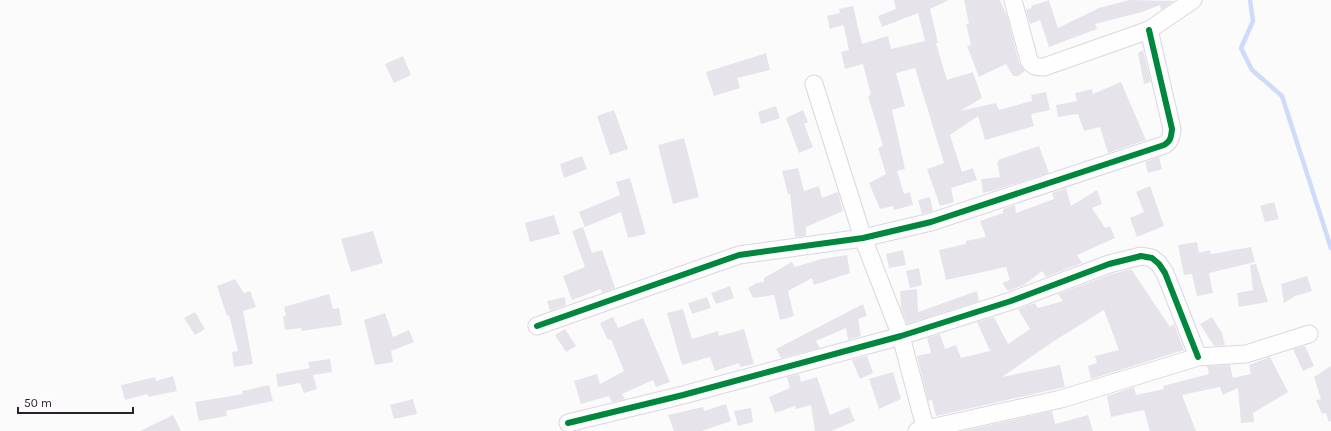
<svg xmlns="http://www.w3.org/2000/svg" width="1331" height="431" font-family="Karla,sans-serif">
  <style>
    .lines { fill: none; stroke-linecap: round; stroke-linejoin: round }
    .stream { stroke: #cedbfb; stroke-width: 4.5 }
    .building { fill: #e6e4ea }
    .minor-casing { stroke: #ddd6dd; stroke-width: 19 }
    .minor { stroke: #fefefe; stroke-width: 17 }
    .cycleway-casing { stroke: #fff; stroke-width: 8 }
    .cycleway { stroke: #00873e; stroke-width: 6 }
  </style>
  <rect width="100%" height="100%" fill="#fbfbfb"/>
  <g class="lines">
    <polyline class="stream" points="1250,0 1253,21 1241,48 1252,70 1282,96 1331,248"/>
  </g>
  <g class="building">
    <polygon points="894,0 949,0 930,9 938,43 936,43 947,80 973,72 982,98 960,111 996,103 999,110 1032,101 1031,95 1046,92 1050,110 1031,114 1034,126 985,140 978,116 950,135 962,172 973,168 977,180 951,188 954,202 940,206 927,169 944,163 915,68 896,73 905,106 892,110 905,169 897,171 904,194 910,192 913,205 894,210 893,206 880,209 869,183 886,174 878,148 883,146 868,96 871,95 863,64 845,69 841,52 849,50 844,27 843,25 830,29 827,16 840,13 839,9 853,6 862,44 888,36 891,49 925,41 918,13 882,27 878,16 896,9"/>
    <polygon points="964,0 1000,0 1008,18 1019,63 1025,71 1018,76 1013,76 1006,64 979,77 967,46 971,45 966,24 969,24"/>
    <polygon points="1049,0 1058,28 1099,8 1130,0 1174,1 1161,10 1160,5 1142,12 1095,24 1097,29 1049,47 1040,20 1030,24 1026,10 1032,8 1031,6"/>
    <polygon points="1143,50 1151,82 1144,84 1138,53"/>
    <polygon points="766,53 770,70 737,78 740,88 714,96 706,72"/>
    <polygon points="403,56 411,75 394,83 385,64"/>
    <polygon points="1121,82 1146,140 1108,153 1100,127 1084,131 1078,114 1058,117 1056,105 1077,101 1075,93 1092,89 1093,94"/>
    <polygon points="776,106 780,118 761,124 758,112"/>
    <polygon points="614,110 628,149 610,155 597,116"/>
    <polygon points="803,110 808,122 804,124 813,147 799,153 786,118"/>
    <polygon points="684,138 699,197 673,204 658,145"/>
    <polygon points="1039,146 1049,173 992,191 983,193 981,179 1000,177 997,162 999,162 998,160"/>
    <polygon points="582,156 587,169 564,178 560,164"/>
    <polygon points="1159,157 1162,169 1148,173 1145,162"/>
    <polygon points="798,168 804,191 819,186 822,198 838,192 843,211 806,227 806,236 795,237 790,194 788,194 782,171"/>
    <polygon points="630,178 646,234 628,238 621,212 585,227 579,212 620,195 616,182"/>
    <polygon points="1150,186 1164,226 1137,237 1130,218 1144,212 1136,192"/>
    <polygon points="1066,188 1071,206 1097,190 1102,204 1092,208 1105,228 1110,226 1115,238 1077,255 1082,263 1046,277 1042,271 1024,285 1008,291 1002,283 1010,280 1006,267 946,280 939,250 966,244 966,241 986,237 980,221 1003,213 1003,209 1015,205 1016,213 1054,199 1052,193"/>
    <polygon points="930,197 933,211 922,214 918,200"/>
    <polygon points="1274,202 1279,219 1265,222 1260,206"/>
    <polygon points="554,215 560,234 530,242 525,223"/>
    <polygon points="583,227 592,253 602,250 615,288 602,293 601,289 572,300 563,276 585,267 572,231"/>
    <polygon points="373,231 383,263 351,272 341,239"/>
    <polygon points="1197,242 1199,253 1210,250 1211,254 1251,247 1255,262 1209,273 1213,293 1197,296 1192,274 1184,275 1178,245"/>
    <polygon points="903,250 906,265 889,268 886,254"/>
    <polygon points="847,255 850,273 814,285 812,278 788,291 794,316 780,320 774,295 753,298 748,288 757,283 764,282 764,278 792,262 795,267 821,259"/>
    <polygon points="1256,264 1268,302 1239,307 1237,293 1253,290 1250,265"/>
    <polygon points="919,268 922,285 910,288 906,271"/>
    <polygon points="1131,269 1170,327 1174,324 1184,350 1091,379 1088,366 1097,363 1095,356 1119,350 1104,310 1054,341 1002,377 1060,365 1065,387 936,416 932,400 928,401 917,356 931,353 927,338 940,334 945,349 956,345 961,358 990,351 977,322 994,317 1008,344 1030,329 1018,309 1035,303 1038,308 1063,301 1058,294 1112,274"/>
    <polygon points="1307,276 1312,291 1295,296 1284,303 1281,284"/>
    <polygon points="235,279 244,293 250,291 256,307 243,311 253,364 234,367 232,352 238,351 229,315 227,316 217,286"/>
    <polygon points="730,286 734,298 716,304 711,293"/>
    <polygon points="917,289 918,312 977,291 979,301 907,324 901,308 900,291"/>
    <polygon points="329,294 333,309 339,308 342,325 302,331 301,328 285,330 283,316 286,316 284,307"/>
    <polygon points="565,297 566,305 550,311 547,301"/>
    <polygon points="707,297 711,308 692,314 688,303"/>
    <polygon points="863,304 867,316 858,319 861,336 848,340 846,328 816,341 820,348 781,358 776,349"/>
    <polygon points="683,309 692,339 718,331 719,336 744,329 754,364 740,367 739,363 715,371 710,357 682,365 667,313"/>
    <polygon points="195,312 205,329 195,335 184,318"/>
    <polygon points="385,313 393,337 409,330 414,342 391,351 393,362 375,365 364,320"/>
    <polygon points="613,317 618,328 643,318 670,382 656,387 653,380 622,394 625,399 612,402 609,396 581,404 574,381 597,374 600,384 624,371 611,339 608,340 600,323"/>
    <polygon points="1212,317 1222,333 1225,345 1214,346 1200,324"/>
    <polygon points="565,329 576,346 566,352 555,335"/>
    <polygon points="1305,346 1314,366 1303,371 1293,349"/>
    <polygon points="867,356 873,373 860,379 852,360"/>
    <polygon points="1270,357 1288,392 1253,413 1254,422 1241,423 1238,388 1223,395 1220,387 1182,395 1196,431 1150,431 1144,410 1111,417 1107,396 1134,387 1136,395 1164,389 1163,386 1209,374 1207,366 1230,365 1233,378 1251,374 1249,365"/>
    <polygon points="330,359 332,372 313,375 317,389 304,393 300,383 278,387 276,374 310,368 308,362"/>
    <polygon points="1331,366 1331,421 1329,422 1326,413 1322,414 1316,400 1321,399 1314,377"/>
    <polygon points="893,372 901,399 879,409 869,379"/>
    <polygon points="799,374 801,382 817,377 830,415 849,407 855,421 831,431 815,431 811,405 796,409 795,406 775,413 769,397 790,388 787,377"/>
    <polygon points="173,376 177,391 148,397 148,394 125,400 121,385 155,377 156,381"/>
    <polygon points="269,385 273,401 226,411 227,416 199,421 195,402 243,394 242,391"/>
    <polygon points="413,399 417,414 394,419 390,405"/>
    <polygon points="726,404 731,421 702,431 674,431 668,415 703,407 704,411"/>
    <polygon points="751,408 753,422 738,426 734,411"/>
    <polygon points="1052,411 1055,424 1088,415 1093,431 963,431"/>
    <polygon points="173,415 181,431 140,431"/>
  </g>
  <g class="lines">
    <defs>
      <g id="minor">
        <path d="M1013,0L1029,60C1033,67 1037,67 1044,67L1149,30L1193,0"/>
        <polyline points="814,84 863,238 901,336 926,431"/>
        <path d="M537,326L739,255L863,238L931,222L1164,145C1171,141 1171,137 1172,129L1149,30"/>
        <polyline points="568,423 683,395 901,336 1011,301 1109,264 1141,256 1152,258 1159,264 1165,273 1198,357"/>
        <polyline points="917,431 1061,399 1198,357 1246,354 1309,334"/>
      </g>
    </defs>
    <use href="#minor" class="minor-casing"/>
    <use href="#minor" class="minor"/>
    <defs>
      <g id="cycleway">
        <path d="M537,326L739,255L863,238L931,222L1164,145C1171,141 1171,137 1172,129L1149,30"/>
        <polyline points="568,423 683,395 901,336 1011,301 1109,264 1141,256 1152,258 1159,264 1165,273 1198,357"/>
      </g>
    </defs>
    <use href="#cycleway" class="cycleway-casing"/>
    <use href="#cycleway" class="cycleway"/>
  </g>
  <path d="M18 407v6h115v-6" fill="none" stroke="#2a202b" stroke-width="2"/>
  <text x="24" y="407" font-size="12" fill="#2a202b" stroke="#ffffff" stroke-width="3" paint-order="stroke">50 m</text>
</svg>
